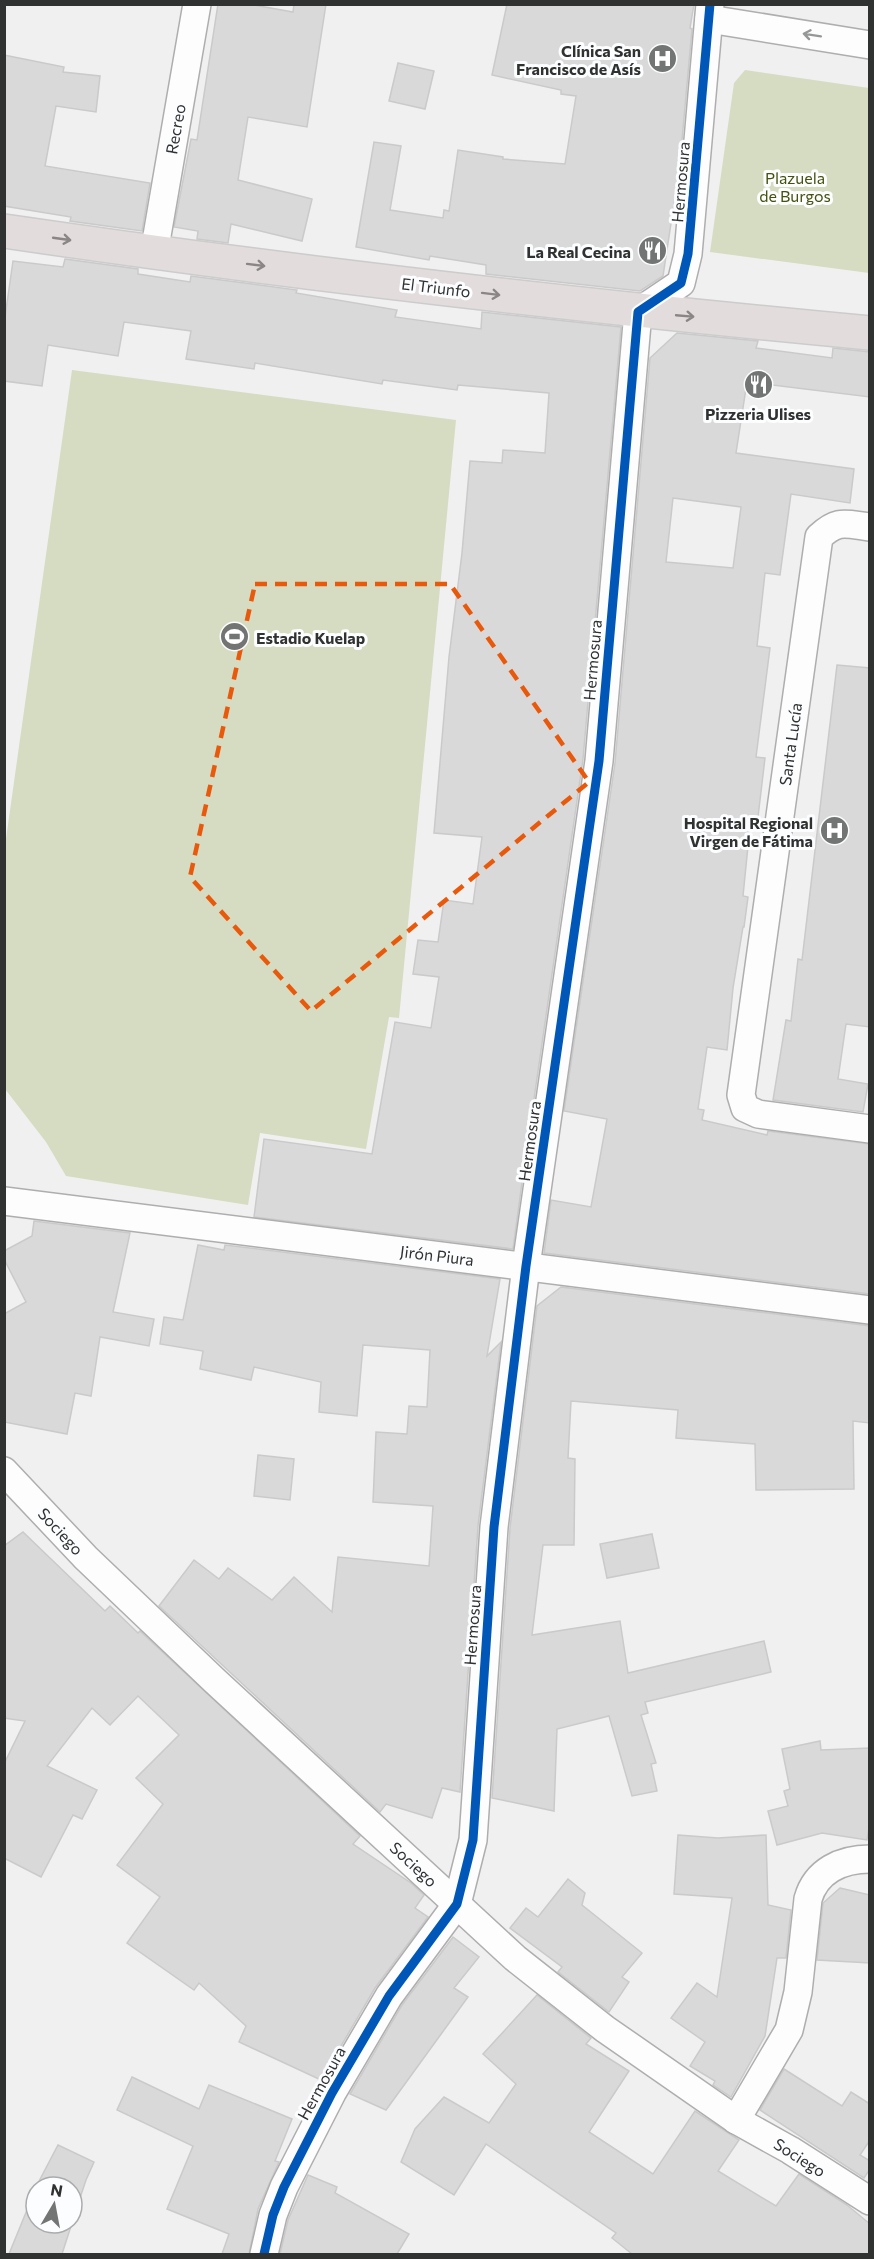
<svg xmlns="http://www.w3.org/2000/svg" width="874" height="2259" font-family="Commissioner,sans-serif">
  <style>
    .green { fill: #d5dcc2 }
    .building { fill: #dad9d9; stroke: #cacaca; stroke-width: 1.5; fill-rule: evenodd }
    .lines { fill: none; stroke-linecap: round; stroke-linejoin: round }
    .minor-casing { stroke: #aeaeae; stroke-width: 30 }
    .trunk-casing { stroke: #ccc; stroke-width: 36 }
    .minor { stroke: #fdfdfd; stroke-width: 27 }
    .trunk { stroke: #e3dcdc; stroke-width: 33 }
    .cycleway-casing { stroke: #fcfdfe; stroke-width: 13 }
    .cycleway { stroke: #0057b8; stroke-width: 9 }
    .oneway { stroke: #969797 }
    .oneway2 { stroke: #8a8686 }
    .marked { fill: none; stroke: #e8590c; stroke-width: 4.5; stroke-dasharray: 12 8; stroke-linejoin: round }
    .labels { text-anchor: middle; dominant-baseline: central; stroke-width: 6; stroke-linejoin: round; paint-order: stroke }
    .poi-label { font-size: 16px; font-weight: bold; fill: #303131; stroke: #fcfdfe; text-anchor: end }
    .street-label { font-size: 16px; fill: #303131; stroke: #fcfdfe }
    .park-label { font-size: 16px; fill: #45520f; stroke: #fcfdfe }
  </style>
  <rect width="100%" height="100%" fill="#f0f0f0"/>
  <g class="green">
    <polygon points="745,70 869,88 869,273 710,252 734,83"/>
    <polygon points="72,370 456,420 399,1018 389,1017 366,1149 260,1133 248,1205 66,1176 46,1142 5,1089 4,853"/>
  </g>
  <g class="building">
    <polygon points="218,4 248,4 293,12 294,4 326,4 307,127 248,117 238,180 312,199 302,241 231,224 228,243 197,239 198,231 174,227 191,139 197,140"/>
    <polygon points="507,4 694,4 690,28 692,29 678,184 677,184 663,276 640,291 486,274 486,265 430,256 429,260 356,247 374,142 401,146 390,210 443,218 444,210 449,211 458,150 503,157 503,159 565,164 576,96 561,94 561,90 492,75"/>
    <polygon points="4,55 64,67 63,72 100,76 96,112 56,106 45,166 150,183 142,231 70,221 71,217 4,206"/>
    <polygon points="398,63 434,71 425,109 389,101"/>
    <polygon points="65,259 138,269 138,274 190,282 191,276 297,290 296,293 397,310 395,317 481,329 482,312 621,327 583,759 533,1106 520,1175 523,1175 513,1249 254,1217 264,1139 372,1154 395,1022 431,1028 439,977 413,974 418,940 438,942 444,900 473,904 482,837 434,833 449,657 462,553 470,461 502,463 503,450 545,453 549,393 458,385 457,390 383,380 382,384 255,363 254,369 186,359 191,331 124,322 118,356 48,345 42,386 4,381 4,324 13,261 63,267"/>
    <path d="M677,333L758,341L756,348L832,358L833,348L870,352V397L747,382L736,453L854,469L850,503L791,494L780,575L765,573L757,646L770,648L756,757L765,758L758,817L751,816L743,896L748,897L744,927H743L733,988L727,1050L707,1047L698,1109L704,1110L702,1120L767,1135L768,1131L870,1144V1294L544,1253L551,1200L591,1207L607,1119L564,1111L615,763L650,358ZM673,498L741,507L733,568L666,562Z"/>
    <polygon points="837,665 870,668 870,1027 846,1024 838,1079 868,1084 863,1112 773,1100 786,1020 791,1021 798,959 802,960"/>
    <polygon points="34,1221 130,1233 113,1312 154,1319 149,1346 100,1337 91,1396 75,1393 67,1434 4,1422 4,1314 26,1302 4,1259 4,1251 32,1236"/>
    <polygon points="198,1245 224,1250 225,1245 500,1279 487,1356 501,1342 478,1526 460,1792 442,1788 432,1818 386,1804 380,1812 159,1606 194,1560 219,1579 228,1568 272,1600 294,1577 332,1612 338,1557 429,1566 433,1506 373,1502 376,1432 407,1434 409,1406 427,1407 430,1350 363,1345 357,1416 319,1412 321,1382 254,1367 251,1380 200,1369 203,1351 160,1344 164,1317 183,1320"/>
    <polygon points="561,1287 870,1326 870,1423 853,1421 854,1489 756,1490 755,1444 676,1438 678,1410 571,1401 568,1458 575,1459 574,1545 543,1545 532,1635 620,1621 628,1673 764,1641 771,1672 645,1702 648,1713 641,1715 656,1763 651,1764 657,1791 632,1796 609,1716 557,1729 554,1811 492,1798 510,1528 537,1306"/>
    <polygon points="258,1455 294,1459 290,1500 254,1496"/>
    <polygon points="23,1532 105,1611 110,1606 138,1633 140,1631 360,1836 353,1844 411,1883 424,1895 415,1908 428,1917 375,1988 321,2080 239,2042 246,2026 199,1983 194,1990 127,1943 160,1897 117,1865 163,1804 136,1778 179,1735 138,1696 110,1725 92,1708 47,1766 97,1790 82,1819 73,1815 41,1877 4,1858 4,1764 25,1721 4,1718 4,1546"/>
    <polygon points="652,1534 659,1568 607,1578 600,1544"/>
    <polygon points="820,1741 821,1750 870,1748 870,1821 867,1840 822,1833 777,1845 768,1811 788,1806 784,1791 790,1789 782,1749"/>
    <polygon points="678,1835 718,1838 766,1835 768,1905 791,1910 786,1958 777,1958 765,2036 731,2097 713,2085 715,2081 690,2066 705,2042 671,2018 697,1983 717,1997 732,1898 674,1894"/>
    <polygon points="568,1879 585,1893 582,1905 642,1953 622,1977 629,1982 609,2012 558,1972 562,1967 510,1928 526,1908 538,1917"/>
    <polygon points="840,1888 870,1895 870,1963 817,1960 823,1903"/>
    <polygon points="453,1937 479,1957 454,1988 468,1997 386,2110 350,2094 402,2005"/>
    <polygon points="537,1995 591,2038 586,2044 629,2071 589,2132 653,2174 695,2111 739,2140 718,2171 776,2206 799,2174 847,2205 870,2224 870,2254 632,2254 612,2238 616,2233 486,2144 454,2195 401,2162 415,2129 444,2097 489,2123 516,2084 483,2054"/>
    <polygon points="784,2069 842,2106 851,2092 870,2104 870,2140 860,2155 870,2161 870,2169 864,2178 760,2110"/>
    <polygon points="132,2077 199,2109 209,2085 292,2119 275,2161 279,2162 258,2209 249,2254 222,2254 229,2234 167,2209 193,2146 117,2110"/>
    <polygon points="58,2145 94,2162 86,2180 72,2222 72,2187 36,2187"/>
    <polygon points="308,2175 337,2187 335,2193 409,2234 397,2254 280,2254 288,2220"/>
    <polygon points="36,2188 36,2223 72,2223 62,2254 9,2254"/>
  </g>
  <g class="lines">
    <defs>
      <g id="minor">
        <polyline points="709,19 870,45"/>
        <polyline points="154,253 197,4"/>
        <path d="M870,527C845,524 838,519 819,537L741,1095L745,1108L758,1114L870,1129"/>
        <polyline points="4,1201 870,1310"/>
        <polyline points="4,1471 86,1558 215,1681 515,1958 605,2029 736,2120 790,2150 870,2201"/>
        <path d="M736,2120L789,2030L798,1992L808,1899C816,1871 841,1859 870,1859"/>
        <polyline points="264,2254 273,2215 284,2187 332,2093 389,1996 457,1904 473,1840 494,1527 526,1266 599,761 638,312 681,283 688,254 710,4"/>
      </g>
      <path id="trunk" d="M4,231C292,273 580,306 870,333"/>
    </defs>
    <use href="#minor" class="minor-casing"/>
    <use href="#trunk" class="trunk-casing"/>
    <use href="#minor" class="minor"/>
    <use href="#trunk" class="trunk"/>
    <defs>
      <polyline id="cycleway" points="264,2254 273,2215 284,2187 332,2093 389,1996 457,1904 473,1840 494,1527 526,1266 599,761 638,312 681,283 688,254 710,4"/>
    </defs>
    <use href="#cycleway" class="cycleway-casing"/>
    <use href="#cycleway" class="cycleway"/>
  </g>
  <defs><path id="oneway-shaft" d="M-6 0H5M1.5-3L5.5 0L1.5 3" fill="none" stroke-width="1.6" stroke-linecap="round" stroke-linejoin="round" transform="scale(1.5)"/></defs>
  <use class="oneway" href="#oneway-shaft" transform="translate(812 35) rotate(-171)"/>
  <g class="oneway2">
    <use href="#oneway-shaft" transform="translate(62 239) rotate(8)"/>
    <use href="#oneway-shaft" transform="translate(256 265) rotate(7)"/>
    <use href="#oneway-shaft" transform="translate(491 294) rotate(7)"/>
    <use href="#oneway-shaft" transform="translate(685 316) rotate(5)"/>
  </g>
  <path class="marked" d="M255,584H450L589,782L311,1011L190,877Z"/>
  <defs>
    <symbol id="hospital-disc" viewBox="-11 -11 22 22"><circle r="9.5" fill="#737474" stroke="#fcfdfe"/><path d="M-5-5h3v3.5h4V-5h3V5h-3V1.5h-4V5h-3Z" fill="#fff"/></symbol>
    <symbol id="restaurant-disc" viewBox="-11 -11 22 22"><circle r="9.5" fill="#737474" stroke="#fcfdfe"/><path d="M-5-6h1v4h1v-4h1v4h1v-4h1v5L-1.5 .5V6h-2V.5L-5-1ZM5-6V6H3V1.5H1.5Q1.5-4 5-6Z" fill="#fff"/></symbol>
    <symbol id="stadium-disc" viewBox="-11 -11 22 22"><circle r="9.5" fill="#737474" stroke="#fcfdfe"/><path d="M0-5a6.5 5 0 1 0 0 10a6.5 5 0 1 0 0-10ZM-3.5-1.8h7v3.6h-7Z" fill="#fff"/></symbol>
  </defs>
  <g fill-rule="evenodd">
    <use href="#hospital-disc" x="646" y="42" width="33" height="33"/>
    <use href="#restaurant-disc" x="636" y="234" width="33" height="33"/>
    <use href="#restaurant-disc" x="742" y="368" width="33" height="33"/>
    <use href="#stadium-disc" x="218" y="620" width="33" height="33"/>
    <use href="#hospital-disc" x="818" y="814" width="33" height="33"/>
  </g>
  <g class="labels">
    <g class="poi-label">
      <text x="641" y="50">Clínica San<tspan x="641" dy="18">Francisco de Asís</tspan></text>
      <text x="631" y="251">La Real Cecina</text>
      <text x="758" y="413" text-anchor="middle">Pizzeria Ulises</text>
      <text x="256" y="637" text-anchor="start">Estadio Kuelap</text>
      <text x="813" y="822">Hospital Regional<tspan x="813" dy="18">Virgen de Fátima</tspan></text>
    </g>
    <g class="street-label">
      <text transform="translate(175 129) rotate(-80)">Recreo</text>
      <text transform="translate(680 182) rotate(-85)">Hermosura</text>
      <text transform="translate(436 287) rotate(7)">El Triunfo</text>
      <text transform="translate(592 660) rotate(-85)">Hermosura</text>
      <text transform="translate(790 744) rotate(-82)">Santa Lucía</text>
      <text transform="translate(529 1141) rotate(-82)">Hermosura</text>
      <text transform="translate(437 1255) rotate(7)">Jirón Piura</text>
      <text transform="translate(61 1531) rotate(47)">Sociego</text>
      <text transform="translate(472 1625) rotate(-86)">Hermosura</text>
      <text transform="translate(414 1864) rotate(43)">Sociego</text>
      <text transform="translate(321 2083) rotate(-61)">Hermosura</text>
      <text transform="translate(800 2157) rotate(32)">Sociego</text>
    </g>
    <g class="park-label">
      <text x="795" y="177">Plazuela<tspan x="795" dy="18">de Burgos</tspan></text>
    </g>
  </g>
  <rect width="874" height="2259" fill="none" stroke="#303131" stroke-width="12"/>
  <g transform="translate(54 2205) rotate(10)"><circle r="28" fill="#fcfdfe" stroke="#aaabac" stroke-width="1.5"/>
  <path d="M0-4.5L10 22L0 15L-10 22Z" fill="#737474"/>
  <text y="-9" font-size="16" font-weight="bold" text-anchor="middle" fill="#303131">N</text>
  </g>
</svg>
